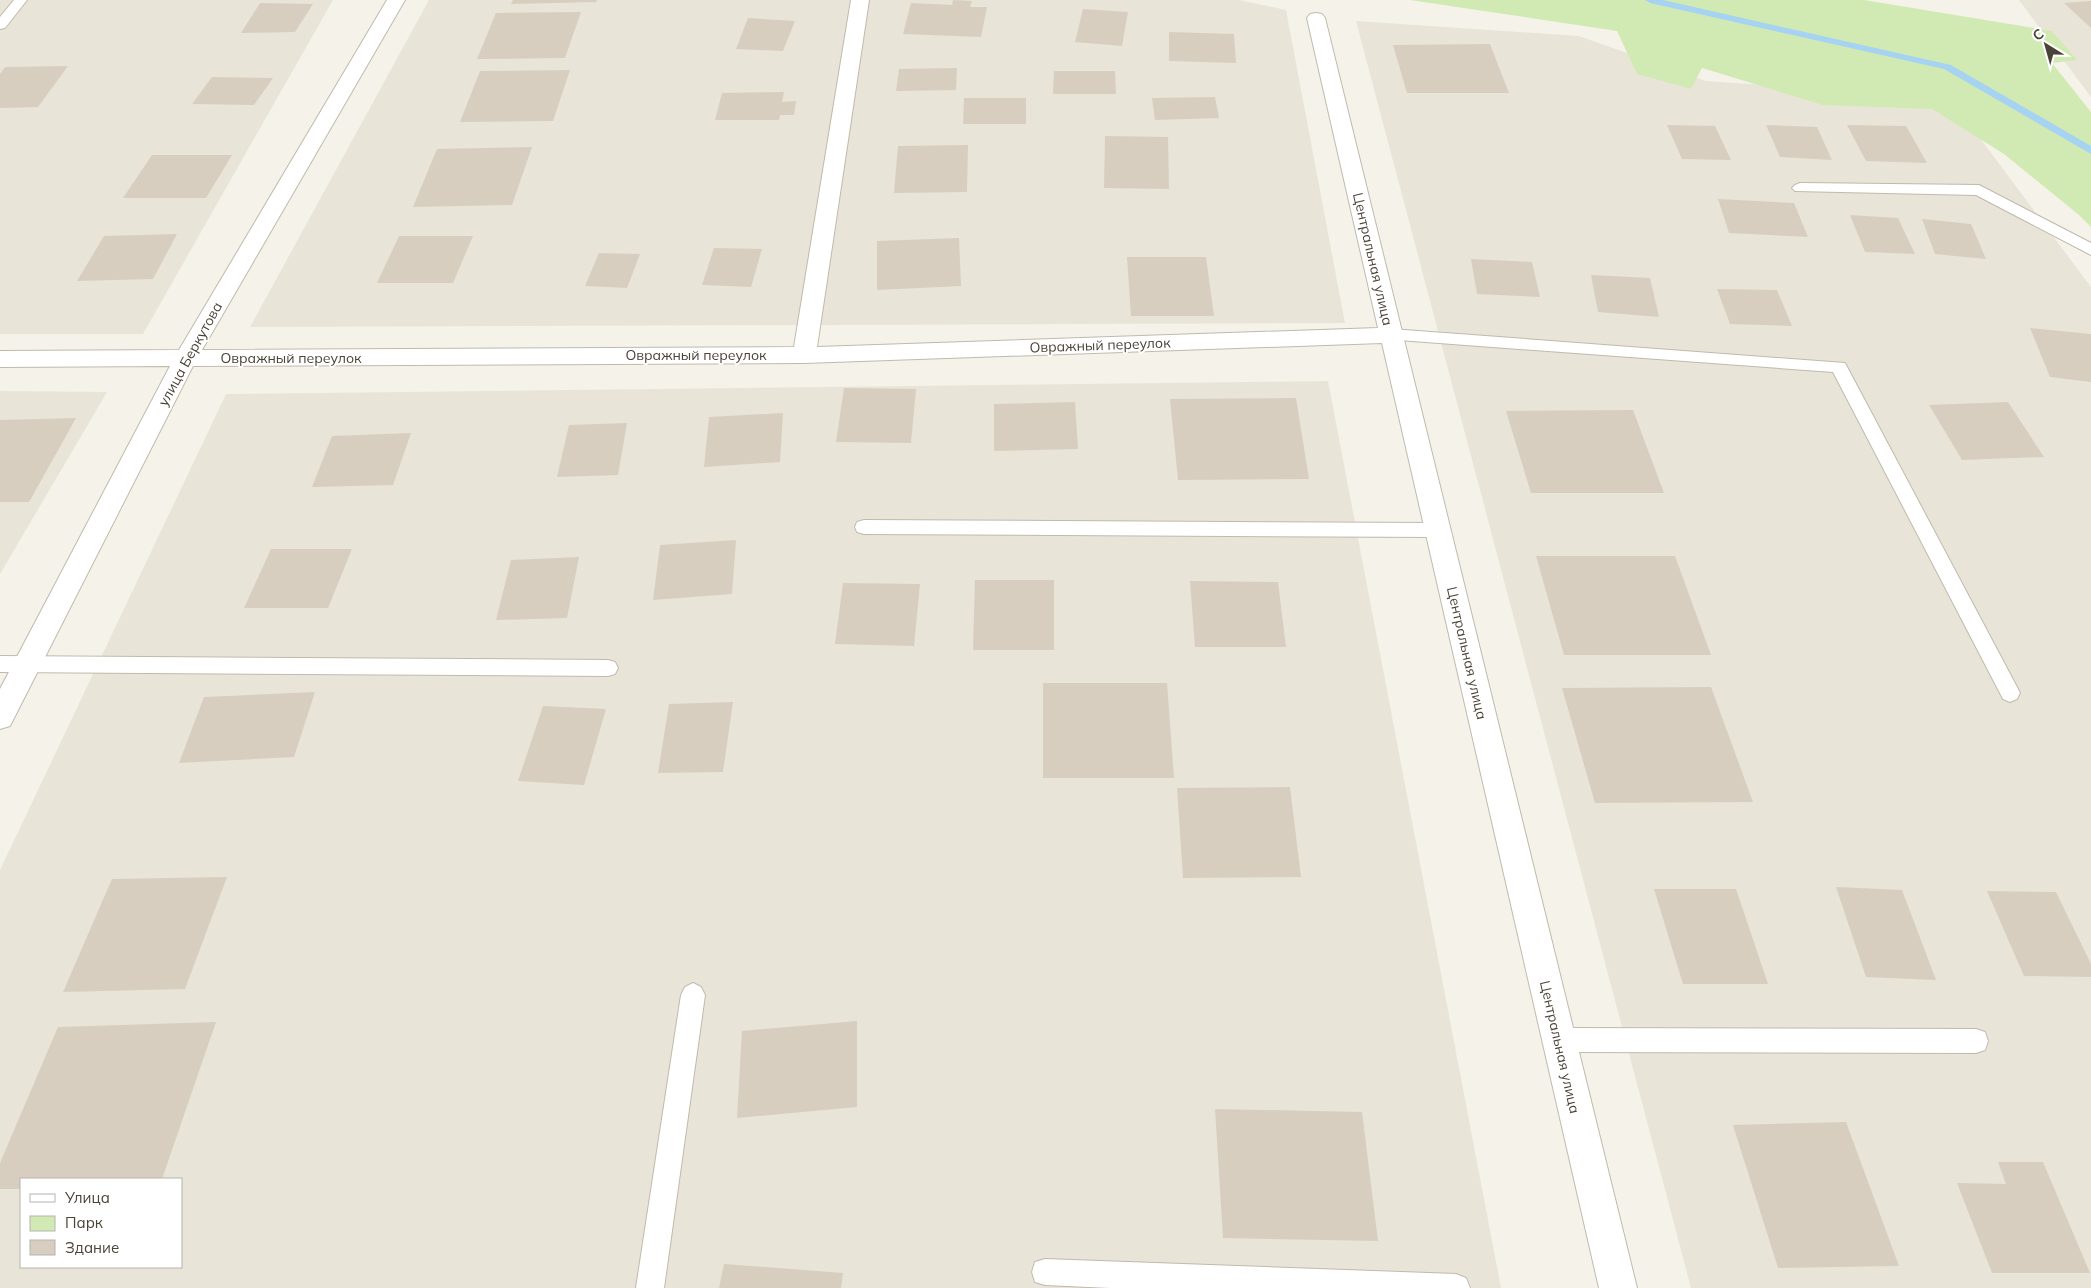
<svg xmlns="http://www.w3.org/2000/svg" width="2091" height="1288" font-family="Mulish,sans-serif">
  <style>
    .residential { fill: #e9e4d8; fill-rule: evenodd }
    .green { fill: #d1eab3 }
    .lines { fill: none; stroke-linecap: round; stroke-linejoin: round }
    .stream { fill: #a7d3f2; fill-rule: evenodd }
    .building { fill: #d7cebf }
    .lane-casing { stroke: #c1baac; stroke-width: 2 }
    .street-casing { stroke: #c1baac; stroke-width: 2 }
    .lane { fill: #fff; fill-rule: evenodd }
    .street { fill: #fff; fill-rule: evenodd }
    .labels { text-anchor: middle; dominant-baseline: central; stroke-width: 4; stroke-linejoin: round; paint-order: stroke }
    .street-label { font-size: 14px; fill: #4a4338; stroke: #fff }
  </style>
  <rect width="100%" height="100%" fill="#f5f2ea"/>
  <g class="residential">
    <polygon points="0,0 333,0 143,334 0,334"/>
    <polygon points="429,0 1239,0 1286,10 1345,323 250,327"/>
    <polygon points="2019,0 2091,0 2091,97"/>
    <polygon points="1356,21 1579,36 1706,81 1950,98 2091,287 2091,1288 1691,1288"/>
    <path d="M1328,381L1501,1288H0V870L226,394ZM21,1179H181V1267H21Z"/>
    <polygon points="0,391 107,392 0,574"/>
  </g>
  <polygon class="green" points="1410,0 1864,0 2052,31 2077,60 2052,63 2091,112 2091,227 2079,215 2004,154 1932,109 1823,105 1702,68 1691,89 1637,74 1617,31"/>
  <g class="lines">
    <polygon class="stream" points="1645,0 1663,0 1951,65 2091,146 2091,154 1944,69 1650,3"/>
  </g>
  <g class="building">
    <polygon points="513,0 597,0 596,2 511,4"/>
    <polygon points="953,0 972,1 970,7 987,7 981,37 903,34 911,3 952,5"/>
    <polygon points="2091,1 2091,28 2064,3"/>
    <polygon points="260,3 313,4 295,32 241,33"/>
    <polygon points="1083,9 1128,12 1122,46 1075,42"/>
    <polygon points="581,12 565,58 477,59 496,13"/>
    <polygon points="748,18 795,21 783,51 736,49"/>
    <polygon points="1169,32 1234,34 1236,63 1169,61"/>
    <polygon points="1490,44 1509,93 1407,93 1393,45"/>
    <polygon points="68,66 38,107 0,108 0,74 5,67"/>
    <polygon points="957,68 956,90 896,91 899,69"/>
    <polygon points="570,70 553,121 460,122 480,71"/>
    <polygon points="1054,71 1115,71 1116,94 1053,94"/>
    <polygon points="212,77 273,78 254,105 192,104"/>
    <polygon points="784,92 782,102 796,101 794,115 780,115 779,120 715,120 722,93"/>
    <polygon points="1215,97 1219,118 1155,120 1152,98"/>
    <polygon points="964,98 1026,98 1026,124 963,124"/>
    <polygon points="1667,125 1715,126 1731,160 1682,159"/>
    <polygon points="1766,125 1817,127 1832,160 1780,157"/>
    <polygon points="1847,125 1906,126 1927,163 1866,161"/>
    <polygon points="1105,136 1168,137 1169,189 1104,188"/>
    <polygon points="968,145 967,192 894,193 898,146"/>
    <polygon points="532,147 512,205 413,207 437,149"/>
    <polygon points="152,155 232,155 206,198 123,198"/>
    <polygon points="1718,199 1794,203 1808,237 1729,233"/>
    <polygon points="1850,215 1898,218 1915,254 1865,252"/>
    <polygon points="1922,219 1971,224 1986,259 1935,254"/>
    <polygon points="177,234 153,279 77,281 104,236"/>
    <polygon points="399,236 473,236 453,283 377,283"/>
    <polygon points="959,238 961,286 877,290 877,241"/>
    <polygon points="714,248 762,249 751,287 702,285"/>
    <polygon points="599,253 640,254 627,288 585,286"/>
    <polygon points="1127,257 1206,257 1214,316 1131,316"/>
    <polygon points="1471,259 1532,262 1540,297 1477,294"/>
    <polygon points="1591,275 1650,278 1659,317 1598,312"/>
    <polygon points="1717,289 1777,290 1792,326 1730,324"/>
    <polygon points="2030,328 2091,334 2091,382 2050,377"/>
    <polygon points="844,388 916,389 911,443 836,442"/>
    <polygon points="1296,398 1309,479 1178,480 1170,399"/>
    <polygon points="1075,402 1078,449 994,451 994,404"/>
    <polygon points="2008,402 2044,457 1962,460 1929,405"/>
    <polygon points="1633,410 1664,493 1531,493 1506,411"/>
    <polygon points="783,413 780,462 704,467 709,417"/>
    <polygon points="76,418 29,502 0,502 0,420"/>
    <polygon points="627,423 618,475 557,477 569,425"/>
    <polygon points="411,433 393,485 312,487 332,436"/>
    <polygon points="736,540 732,594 653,600 660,545"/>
    <polygon points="271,549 352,549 328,608 244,608"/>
    <polygon points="1536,556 1675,556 1711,655 1564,655"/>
    <polygon points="579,557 567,618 496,620 511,560"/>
    <polygon points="975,580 1054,580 1054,650 973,650"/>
    <polygon points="1190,581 1278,582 1286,647 1195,647"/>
    <polygon points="843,583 920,584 914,646 835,644"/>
    <polygon points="1043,683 1167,683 1174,778 1043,778"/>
    <polygon points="1711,687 1753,802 1595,803 1562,688"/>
    <polygon points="315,692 294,757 179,763 204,697"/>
    <polygon points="733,702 723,772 658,773 669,704"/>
    <polygon points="543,706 606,709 584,785 518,781"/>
    <polygon points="1290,787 1301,877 1183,878 1177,788"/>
    <polygon points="227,877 185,989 63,992 112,879"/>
    <polygon points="1836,887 1902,890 1936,980 1866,977"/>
    <polygon points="1654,889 1736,889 1768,984 1683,984"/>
    <polygon points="1987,891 2056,892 2091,964 2091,977 2024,976"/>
    <polygon points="857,1021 857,1107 737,1118 742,1031"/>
    <polygon points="216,1022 162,1179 21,1179 21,1189 0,1189 0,1163 58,1027"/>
    <polygon points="1215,1109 1362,1112 1378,1241 1223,1238"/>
    <polygon points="1846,1122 1899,1266 1778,1268 1733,1125"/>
    <polygon points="1998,1162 2043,1162 2090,1273 1992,1273 1957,1183 2006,1184"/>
    <polygon points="724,1264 843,1273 841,1288 719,1288"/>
  </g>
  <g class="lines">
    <defs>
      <g id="lane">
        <polygon points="14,0 27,0 5,28 0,29 0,17"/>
        <polygon points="1800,183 1979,185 2091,243 2091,255 1976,195 1795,191 1792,188 1795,185"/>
        <polygon points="1391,329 1845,363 2017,687 2020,693 2017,699 2010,702 2003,699 1833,372 1385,339 1383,335 1385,331"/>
        <polygon points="864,520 1437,523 1444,525 1446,530 1444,535 1437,537 864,534 857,532 855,527 857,522"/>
        <polygon points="0,656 608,660 615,662 618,668 615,674 608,676 0,672"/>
        <polygon points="693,983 701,987 705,995 664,1288 636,1288 681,995 685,987"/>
        <polygon points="1558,1028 1976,1029 1985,1032 1988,1041 1985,1050 1976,1053 1558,1052 1549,1049 1546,1040 1549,1031"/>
        <polygon points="1045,1259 1456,1274 1466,1278 1470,1288 1110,1288 1045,1285 1035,1282 1032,1272 1035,1262"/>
      </g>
      <polygon id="street" points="387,0 405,0 202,350 794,347 851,0 869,0 817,347 1378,328 1307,18 1310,14 1316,13 1322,14 1325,18 1637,1288 1599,1288 1382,343 804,363 193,366 10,726 0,729 0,689 170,366 0,367 0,351 179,350"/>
    </defs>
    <use href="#lane" class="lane-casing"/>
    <use href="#street" class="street-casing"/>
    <use href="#lane" class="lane"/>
    <use href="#street" class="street"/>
  </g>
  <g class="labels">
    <g class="street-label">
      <text transform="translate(1373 259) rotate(77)">Центральная улица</text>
      <text transform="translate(1100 345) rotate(-2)">Овражный переулок</text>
      <text transform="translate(190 354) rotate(-61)">улица Беркутова</text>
      <text x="696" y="355">Овражный переулок</text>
      <text x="291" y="358">Овражный переулок</text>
      <text transform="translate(1467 653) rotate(77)">Центральная улица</text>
      <text transform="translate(1560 1047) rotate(77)">Центральная улица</text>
    </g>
  </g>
  <rect x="20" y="1178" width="162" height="90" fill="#ffffff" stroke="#b7b4af"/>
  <rect x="30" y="1194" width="25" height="8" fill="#ffffff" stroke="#b7b4af"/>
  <text x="65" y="1203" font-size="15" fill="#4a4338">Улица</text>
  <rect x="30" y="1216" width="25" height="15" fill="#d1eab3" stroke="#b7b4af"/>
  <text x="65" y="1228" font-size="15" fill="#4a4338">Парк</text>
  <rect x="30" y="1240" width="25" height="15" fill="#d7cebf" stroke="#b7b4af"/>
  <text x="65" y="1253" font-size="15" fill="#4a4338">Здание</text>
  <g transform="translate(2046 45) rotate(323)" stroke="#ffffff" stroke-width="4" paint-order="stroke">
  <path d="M0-4L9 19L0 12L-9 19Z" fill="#4a4338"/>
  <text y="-8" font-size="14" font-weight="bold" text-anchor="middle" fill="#4a4338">С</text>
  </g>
</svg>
